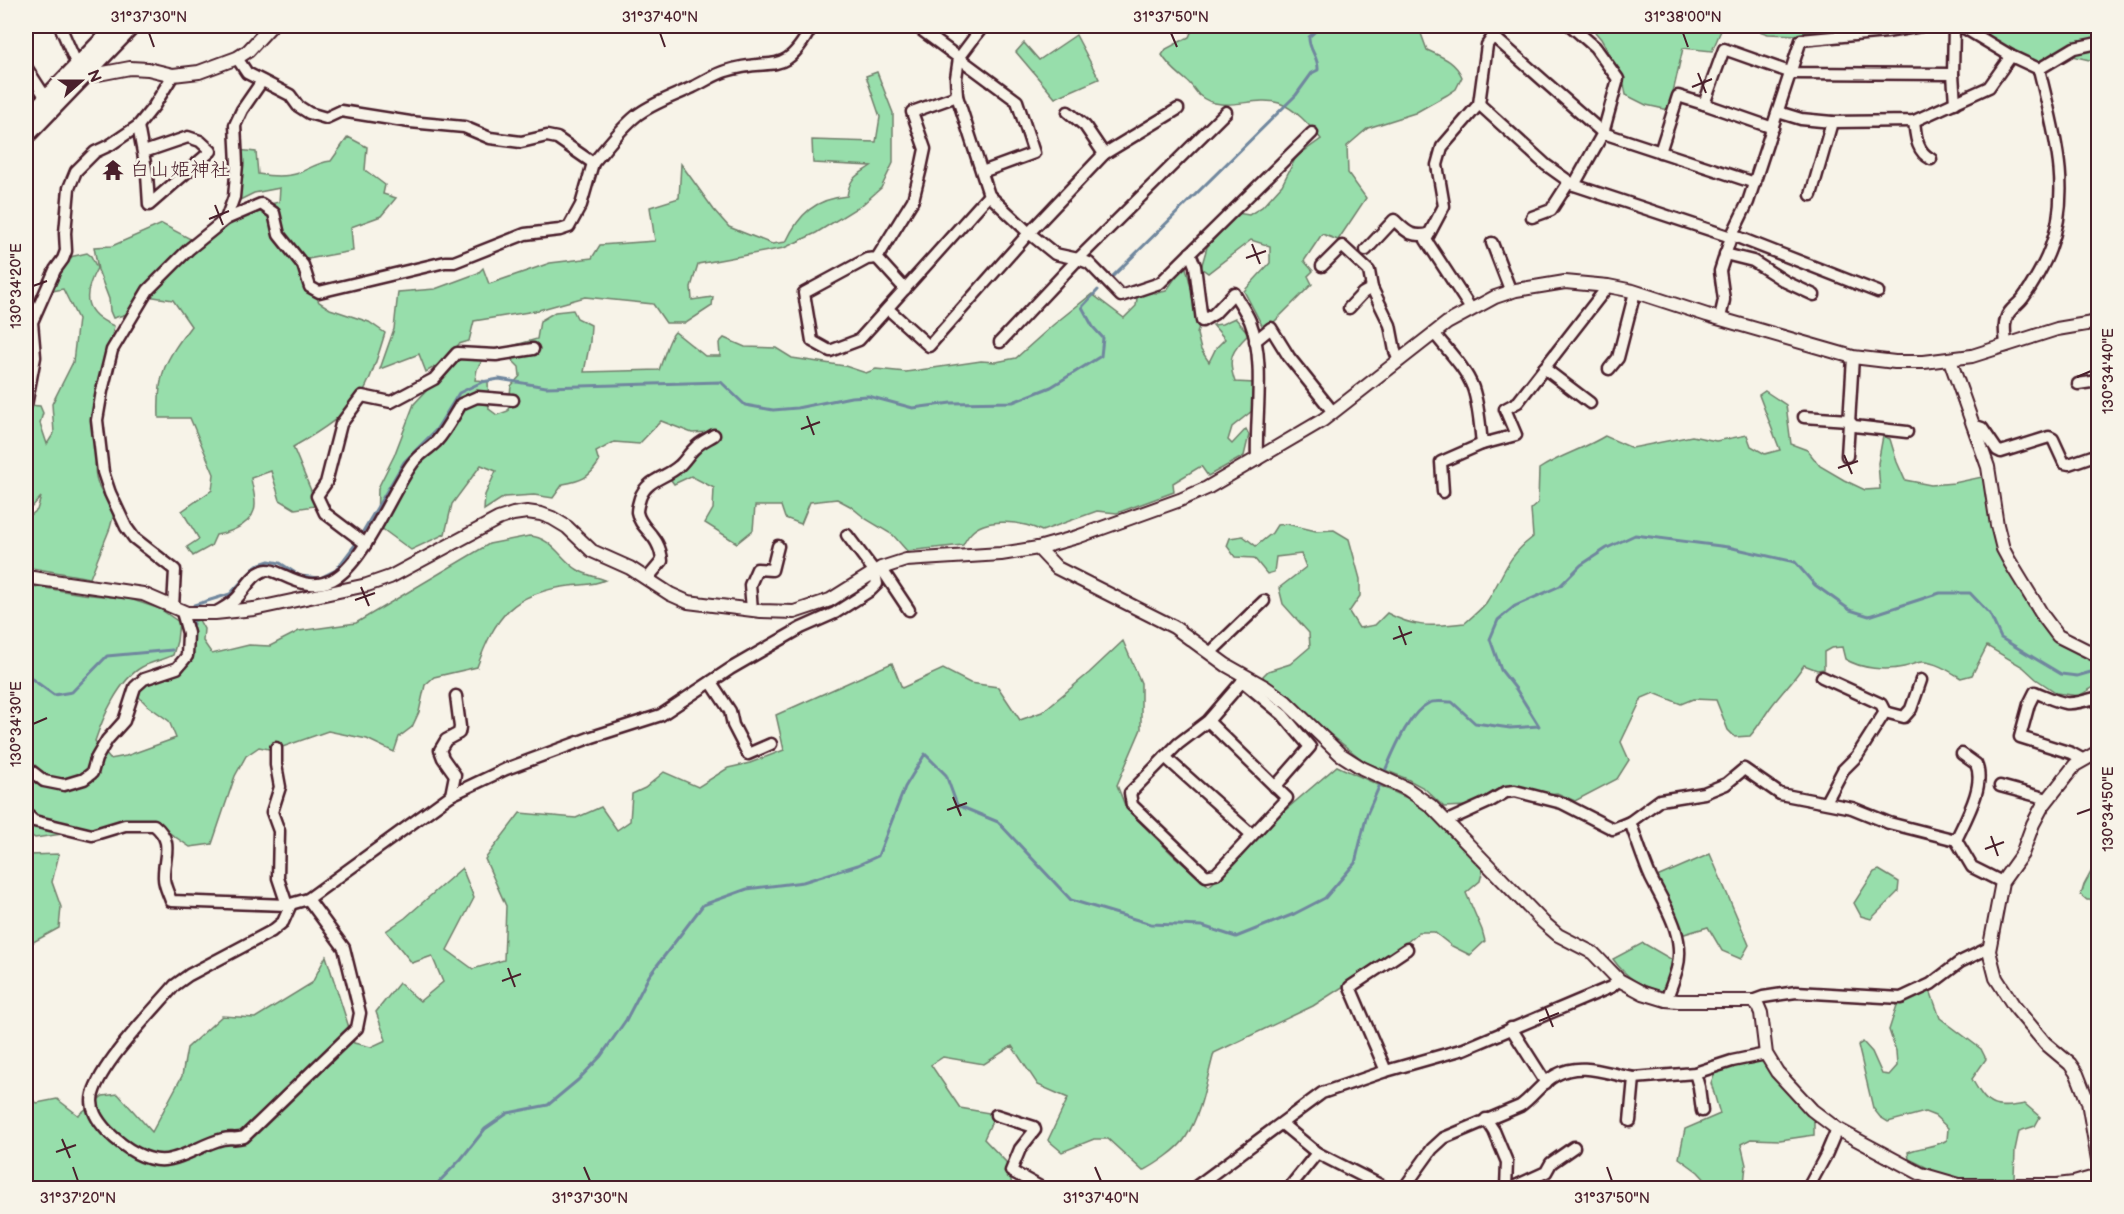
<svg xmlns="http://www.w3.org/2000/svg" width="2124" height="1214" font-family="'Balsamiq Sans','Klee One',sans-serif">
  <style>
    .green { fill: #97deab; stroke: #707e6b; stroke-width: 1.5 }
    .lines { fill: none; stroke-linecap: round; stroke-linejoin: round }
    .stream { stroke: #70879e; stroke-width: 3 }
    .minor-casing { stroke: #4a1f2b; stroke-width: 15 }
    .tertiary-casing { stroke: #4a1f2b; stroke-width: 16 }
    .primary-casing { stroke: #4a1f2b; stroke-width: 20 }
    .minor { stroke: #f7f3e8; stroke-width: 10 }
    .tertiary { stroke: #f7f3e8; stroke-width: 12 }
    .primary { stroke: #f7f3e8; stroke-width: 15 }
    .ticks { fill: none; stroke: #4a1f2b; stroke-width: 2 }
    .labels { text-anchor: middle; dominant-baseline: central; stroke-width: 5; stroke-linejoin: round; paint-order: stroke }
    .poi-label { font-size: 20px; fill: #4a1f2b; stroke: #f7f3e8; text-anchor: start }
    .neatline { fill: none; stroke: #4a1f2b; stroke-width: 2 }
    .ticks-label { font-size: 15px; text-anchor: middle; fill: #4a1f2b }
  </style>
  <rect width="100%" height="100%" fill="#f7f3e8"/>
  <filter id="ink" filterUnits="userSpaceOnUse"><feTurbulence type="fractalNoise" baseFrequency=".0167" numOctaves="2"/><feDisplacementMap in="SourceGraphic" scale="12" xChannelSelector="R" yChannelSelector="G"/><feConvolveMatrix kernelMatrix="1 2 1 2 8 2 1 2 1" color-interpolation-filters="sRGB"/></filter>
  <g filter="url(#ink)">
    <g class="green">
      <path d="M1194,26H1420L1419,28L1427,50C1442,57 1455,61 1462,77L1456,89L1447,95L1415,113L1368,128L1347,146L1348,173L1366,198L1338,240L1322,234L1304,261L1313,271L1308,276L1312,284L1265,331L1244,291L1270,263V246L1251,240L1208,273L1201,268L1207,247L1237,213L1249,215L1262,207L1282,185L1296,157L1321,139C1310,126 1296,109 1279,103C1253,95 1222,115 1199,95C1195,91 1192,85 1187,81C1177,72 1169,67 1162,55L1166,49L1189,37Z"/>
      <polygon points="1590,26 1723,26 1712,51 1683,48 1669,110 1646,105 1626,95 1623,79 1601,39"/>
      <polygon points="1744,26 1860,26 1798,35 1768,34"/>
      <polygon points="1981,26 2098,26 2098,62 2068,55 2034,63 1981,31"/>
      <polygon points="1076,35 1099,79 1055,98 1016,52 1024,43 1039,60"/>
      <path d="M877,72L893,113V163L881,188L863,204L816,233L784,248L698,264L691,287L692,300L713,297L712,306L686,323H666L653,304L585,297L535,311L474,321L469,341L459,344L448,359L426,372L419,354L380,369L394,329L398,292L435,289L478,273L483,268L489,284L550,263L592,258L600,245L655,241L650,207L679,198L681,164L714,210L729,227L772,244L786,242C799,214 815,199 847,196C850,177 856,176 871,166L813,163L812,140L876,142L880,117L866,76Z"/>
      <path d="M348,137L367,147L365,170L385,185L383,194L396,198L381,216L351,227L353,251L308,259V280L319,302L330,309L369,322L385,333C380,349 371,382 361,395C345,416 316,434 293,447L312,493L315,506L295,509L280,500L271,471L251,478C252,486 255,495 255,503C256,523 232,532 216,535L211,546L193,556L187,547L199,539L182,511L212,490L214,474L190,418H159C157,373 165,361 191,326L173,300L147,296L127,314L113,318L110,311L109,299L98,270L94,247L112,246L162,224L196,242L244,210L279,202L280,188L254,193L232,204L238,150L256,152L258,174C270,176 287,177 299,173C310,168 319,162 331,161Z"/>
      <path d="M87,253L91,256L97,268C82,296 83,313 114,326L96,411L104,425C95,463 86,477 115,510L110,528L90,578L26,567V519L37,510L41,497L30,509L26,511V410L28,405L40,406L43,413L40,423L47,444L54,433L52,404L73,362L78,319L63,289L47,292L52,281L70,257Z"/>
      <path d="M1185,264L1200,321L1197,334L1201,350L1209,362L1216,348L1225,339L1213,325L1222,324L1235,318L1249,334C1231,351 1227,359 1235,382L1255,383L1257,407L1232,427L1228,440L1232,444L1246,429L1249,435L1244,456L1208,476L1201,466L1173,483L1174,492L1117,513L1097,511L1042,531C1024,522 986,516 971,533C968,536 965,541 963,545L907,551L893,535L866,519L850,506L837,499L810,502L801,524L785,518L781,506H755L753,530L737,543L705,523L713,509L714,488L691,476L674,484L668,476L708,432L692,433L661,421L639,444L614,442L596,452L599,462C589,478 581,481 563,484L553,498L534,495L504,497L484,510L485,495L496,471L481,465L452,504L445,534L411,550L377,525L378,488L394,456L414,404L459,356L486,355L477,369L475,380L488,381L489,409L497,415L508,411L511,386L520,376L519,367L501,349L537,339L540,321L555,312L573,310L577,318L591,325L590,342L584,372L659,370C663,360 669,337 675,332L705,356H720L719,343L724,338L745,347L776,348L792,358L845,366L866,373L876,369L906,372L981,361L996,362L1016,358L1053,325L1092,294L1124,318L1136,306L1137,298L1144,292L1157,293L1166,291Z"/>
      <path d="M1765,391L1786,405L1791,444L1807,450L1820,466L1844,480L1865,490L1880,489L1878,463L1883,436L1890,439L1897,462L1905,480L1931,485L1954,483L1982,477L1988,486C2003,533 2018,604 2053,639C2061,647 2087,657 2098,663C2098,672 2092,678 2094,687L2079,696L2057,693L2036,679L2023,667L1987,646L1972,675L1961,678C1951,672 1934,661 1922,662C1916,662 1910,666 1904,667C1886,671 1861,669 1845,659L1842,647L1831,648L1824,652V669L1817,670L1804,665C1794,680 1781,693 1770,708C1763,718 1758,727 1750,736L1735,737L1728,730L1716,700L1693,699L1681,704L1654,693L1642,698L1621,742L1629,760L1617,779L1575,801L1557,793L1548,794L1507,787L1494,791L1477,804L1468,806L1444,807L1424,788L1407,779L1365,762L1265,682L1263,676L1268,671L1290,664L1310,647L1309,633L1283,604L1279,588L1306,567L1301,554L1276,557L1274,572L1267,574L1254,558L1235,557L1227,546L1230,538L1243,536L1256,546L1272,533L1277,525L1287,524L1316,531L1334,530L1349,539L1360,579V596L1349,612L1359,628L1375,625L1387,613C1417,629 1432,626 1465,623C1472,617 1480,610 1486,603C1504,576 1505,558 1533,537L1531,509L1538,503L1539,469C1560,455 1584,449 1605,436L1632,448L1692,436L1716,441L1747,435L1751,446L1765,454L1780,450L1759,395Z"/>
      <path d="M529,536C552,537 561,560 578,570C586,575 597,577 605,580C592,586 582,584 569,586C512,593 495,617 477,667L434,677L425,685L419,712L412,727L399,737L394,752L367,739L328,731L274,750L259,747L246,756L235,776L212,844L190,847L165,830L134,825L95,839L62,834L35,838L26,832V585L82,594L130,599L160,609L179,622L177,641L173,655C163,660 151,662 142,667C119,680 103,717 95,741L110,759L126,756L176,738L169,721L147,705L133,691L173,668L187,652L191,622L199,620L204,629L203,641L212,654L249,645L270,646L299,631L356,623L489,544Z"/>
      <path d="M1123,641L1141,683V729L1117,785L1126,808L1174,856L1209,886L1233,866L1276,818L1337,766L1418,803L1483,870L1480,881L1466,893L1482,930L1485,941L1470,955L1452,946L1434,932H1419L1392,955L1313,1006L1214,1053C1206,1081 1202,1112 1186,1137C1179,1149 1155,1165 1143,1171L1108,1139H1094L1062,1152L1048,1140L1068,1098L1038,1085L1012,1046L984,1064L943,1057L931,1065L960,1108L995,1114L984,1139L1006,1162L1013,1188H26V1096L37,1103L57,1099L78,1115L103,1096L118,1094L152,1132L182,1076L187,1048L222,1016L255,1018L312,983L326,956L354,1043L371,1047L386,1040L376,1012L399,983L420,1001L443,982L432,956L412,963L386,931L405,918L462,868L474,898L447,950L473,969L504,960L506,906L485,859L520,813L576,818L601,807L617,830L630,821L632,794L645,788L664,772L698,787L728,768L750,763L784,750L776,715L892,663L902,688L943,669L970,683L998,687L1020,720L1042,712L1089,673Z"/>
      <polygon points="59,854 52,882 61,907 59,928 26,946 26,891 32,886 28,874 29,855"/>
      <polygon points="1710,854 1749,945 1741,959 1722,951 1708,927 1681,935 1657,877"/>
      <polygon points="2098,859 2098,900 2087,900 2081,895 2084,885"/>
      <polygon points="1879,870 1899,882 1898,892 1871,919 1861,916 1854,903 1874,872"/>
      <path d="M1643,943L1676,962L1665,993C1642,985 1628,981 1613,959Z"/>
      <path d="M1926,990H1930L1940,1018L1981,1049L1986,1059L1972,1079C1987,1107 1994,1110 2025,1104L2040,1117L2035,1126L2019,1131L2015,1150L2014,1178L1964,1179L1942,1175L1909,1159L1908,1152C1921,1146 1934,1148 1947,1140L1948,1128L1935,1116L1925,1112L1888,1122L1880,1117L1873,1108L1858,1045L1863,1042L1872,1052L1882,1074L1889,1075L1897,1066L1896,1051L1889,1030L1898,1002Z"/>
      <polygon points="1763,1057 1774,1077 1814,1121 1814,1135 1780,1140 1751,1139 1741,1144 1746,1165 1744,1184 1711,1186 1698,1172 1679,1158 1685,1129 1720,1114 1711,1083 1715,1072 1733,1063"/>
    </g>
    <g class="lines">
      <g class="stream">
        <path d="M1113,276L1296,95L1312,73L1318,70C1319,57 1308,49 1309,37L1321,26"/>
        <polyline points="194,610 194,605 230,594 257,565 269,561 280,563 300,576 320,578 336,570 355,545 404,462 436,430 459,393 482,382 499,379 546,387 721,382 745,405 773,410 797,408 851,397 868,396 913,408 951,403 1013,402 1051,387 1101,356 1103,338 1093,327 1082,307 1098,290"/>
        <polyline points="193,624 194,617"/>
        <polyline points="26,671 32,679 54,695 72,692 107,656 172,650"/>
        <path d="M1384,773C1393,753 1408,713 1429,703C1435,700 1445,702 1452,702L1475,723L1510,728L1539,726L1516,689L1501,670L1490,639L1498,620L1515,606L1560,586L1581,565L1607,548L1635,535L1728,547L1795,562L1815,585L1850,610L1869,616L1940,593H1970L1990,614L2001,638L2061,674L2077,676L2098,670"/>
        <polyline points="433,1188 461,1159 485,1129 508,1113 548,1105 578,1080 601,1056 626,1020 649,976 703,905 747,889 803,882 858,865 878,856 905,787 925,754 946,775 957,805 998,822 1071,900 1151,924 1202,926 1236,937 1294,914 1325,898 1355,863 1367,814 1382,780"/>
      </g>
      <defs>
        <g id="minor">
          <polyline points="60,26 77,65"/>
          <polyline points="916,26 1017,101 1034,153 982,172"/>
          <polyline points="983,26 959,58 956,78 957,96 989,195 1029,233 1055,254 1078,259 1089,263 1121,296 1160,283 1312,133"/>
          <polyline points="1571,26 1595,47 1618,79 1603,133 1574,185"/>
          <polyline points="1954,26 1953,74 1955,103"/>
          <polyline points="1961,26 2011,56 2039,69"/>
          <polyline points="1493,36 1603,133 1755,183"/>
          <path d="M237,58L247,73L290,95L298,106L309,113L326,118L341,111L410,122L464,127L490,138L521,142L547,136L557,138L593,163C607,147 620,129 636,116C652,103 675,96 693,87C704,82 715,74 726,71C773,55 783,81 812,26"/>
          <polyline points="26,67 46,98"/>
          <polyline points="2039,69 2074,48 2098,43"/>
          <polyline points="957,96 912,112 925,149 921,168 913,200 877,258 867,259 804,293 812,341 830,351 859,340 989,195"/>
          <polyline points="1479,104 1546,165 1574,185 1731,237"/>
          <polyline points="1704,104 1773,128"/>
          <polyline points="1068,112 1085,126 1104,154"/>
          <polyline points="1778,112 1801,119 1832,122 1914,121 1989,87 2011,56"/>
          <path d="M1914,121C1916,136 1916,151 1931,159"/>
          <polyline points="138,126 147,174 149,205 211,151 200,141 188,137 144,152"/>
          <polyline points="1660,152 1678,96 1704,104 1724,49 1792,73 1953,74"/>
          <polyline points="1811,195 1832,122"/>
          <polyline points="1532,217 1551,210 1569,182"/>
          <polyline points="226,219 261,204 274,213 279,235 303,265 310,287 319,292 445,262 454,262 525,234 560,230 569,227 581,205 593,163"/>
          <polyline points="1732,235 1878,292"/>
          <polyline points="1492,243 1511,292"/>
          <path d="M1366,250L1394,220C1406,231 1411,238 1429,234"/>
          <path d="M1190,253L1195,266L1202,321L1214,314L1234,293C1239,302 1246,312 1250,321C1266,361 1255,418 1257,460"/>
          <polyline points="1725,254 1753,261 1786,282 1814,295"/>
          <polyline points="877,258 905,289"/>
          <polyline points="1322,266 1342,246 1369,271 1372,288 1390,325 1395,351 1399,361"/>
          <polyline points="1349,308 1363,293 1372,288"/>
          <polyline points="888,309 929,346 1029,233 1104,154 1178,109"/>
          <polyline points="1471,309 1426,240 1444,206 1437,165 1442,147 1479,104 1487,45 1500,26"/>
          <polyline points="1720,318 1724,300 1720,271 1731,237 1748,202 1801,40 1886,32 1921,26"/>
          <path d="M1434,333C1447,350 1465,367 1473,388C1479,406 1480,426 1482,444"/>
          <polyline points="1255,341 1271,328 1289,357 1333,412"/>
          <polyline points="1000,342 1078,259 1226,112"/>
          <path d="M2006,346C2006,338 2003,327 2006,319C2008,310 2018,305 2023,298C2032,286 2045,263 2050,249C2073,189 2053,129 2039,69"/>
          <polyline points="1544,368 1590,403"/>
          <polyline points="1609,369 1618,358 1635,292"/>
          <polyline points="2078,384 2098,381"/>
          <polyline points="26,405 35,357 32,322 55,270 63,259 66,251 65,233 69,188 76,171 95,152 110,145 138,126 154,106 173,75"/>
          <polyline points="1804,417 1848,420 1854,426 1907,432"/>
          <polyline points="1973,425 1982,428 1997,450 2001,452 2049,437 2053,439 2064,463 2069,464 2098,454"/>
          <polyline points="1847,456 1853,357"/>
          <polyline points="1443,492 1441,462 1482,444 1516,435 1505,409 1518,402 1608,286"/>
          <polyline points="366,544 325,513 317,496 326,483 341,424 362,396 391,402 434,379 457,353 496,355 533,349"/>
          <polyline points="881,568 909,610"/>
          <path d="M647,579L662,561C660,534 640,530 637,512C637,507 639,502 640,498C647,479 666,478 679,466C685,461 689,453 695,448C700,442 708,439 714,435"/>
          <polyline points="173,607 175,570 134,538 126,527 110,493 103,472 97,420 102,391 112,350 148,290 189,249 226,219 234,197 237,164 235,125 242,110 262,81"/>
          <polyline points="752,610 750,585 757,569 772,570 778,546"/>
          <path d="M215,613C223,608 232,604 238,597C245,589 252,575 263,571C276,564 300,595 332,580C364,564 390,494 412,464C418,455 428,450 436,442C446,431 453,417 461,404L477,397L513,400"/>
          <polyline points="1210,653 1264,601"/>
          <polyline points="1822,677 1881,704 1885,712"/>
          <polyline points="1242,681 1283,715 1310,747 1275,787"/>
          <polyline points="711,682 730,711 733,725 748,754 771,744"/>
          <polyline points="1208,721 1287,798 1216,874 1206,876 1132,805 1130,793 1178,744 1208,721 1246,677"/>
          <polyline points="276,748 276,765 280,787 272,812 279,831 278,878 287,905"/>
          <polyline points="1165,757 1252,835"/>
          <path d="M2082,759L2071,753L2020,737L2029,704L2035,692C2064,704 2064,707 2095,698L2098,704"/>
          <polyline points="26,767 44,781 64,785 84,779 92,773 96,759 107,740 124,721 135,687 144,679 177,668 187,656 188,633 182,612"/>
          <polyline points="2000,786 2048,799"/>
          <polyline points="451,795 455,775 443,758 440,750 446,740 459,733 460,727 456,696"/>
          <polyline points="1826,802 1843,770 1857,756 1885,712 1904,717 1911,709 1921,680"/>
          <path d="M26,814L34,821L92,835L125,825H154C175,842 163,856 164,878C164,886 169,894 171,901L287,905L308,899L451,795L506,769L592,737L661,715L730,669L801,628L835,613L871,590L877,584L875,572L847,535"/>
          <polyline points="1447,821 1489,802 1506,792 1515,791 1562,803 1613,829 1630,822"/>
          <path d="M1956,840C1965,820 1986,785 1976,764L1962,754"/>
          <path d="M291,904L283,922L272,931L189,975L175,985C152,1012 102,1062 93,1094C89,1109 98,1121 107,1131C123,1147 148,1165 171,1159C189,1155 205,1143 223,1139C231,1137 235,1140 244,1137L357,1028L360,1013L344,948L308,899"/>
          <path d="M1666,1000C1670,990 1674,979 1677,969C1686,936 1665,906 1651,878C1643,860 1637,840 1630,822L1660,800L1704,793L1726,784L1744,769L1780,794L1852,808L1889,823L1956,840L1972,867L2002,882"/>
          <polyline points="1752,1001 1763,997 1796,992 1901,998 1931,984 1960,962 1989,948"/>
          <polyline points="1511,1028 1546,1083"/>
          <polyline points="1386,1071 1350,987 1407,949"/>
          <polyline points="1695,1073 1699,1087 1702,1111"/>
          <polyline points="1634,1078 1695,1073 1732,1061 1766,1054"/>
          <polyline points="996,1115 1034,1127 1035,1130 1020,1149 1011,1171 1042,1188"/>
          <polyline points="1486,1119 1494,1131 1507,1162 1506,1188"/>
          <polyline points="1282,1124 1317,1153 1386,1188"/>
          <polyline points="1194,1188 1322,1093 1386,1071 1464,1049 1611,987 1619,980"/>
          <polyline points="1289,1188 1317,1153"/>
          <path d="M1404,1188L1432,1149L1444,1138L1520,1106C1533,1097 1542,1082 1556,1075C1581,1061 1608,1074 1634,1078L1630,1121"/>
          <polyline points="1511,1188 1546,1172 1551,1163 1574,1147"/>
          <polyline points="1808,1188 1826,1155 1837,1129"/>
        </g>
        <g id="tertiary">
          <polyline points="83,77 130,68 148,69 173,75 199,72 237,58 248,51 271,26"/>
          <polyline points="1950,360 1988,467 1997,525 2003,549 2010,562 2043,616 2058,636 2098,656"/>
          <polyline points="1038,548 1057,568 1174,627 1226,665 1265,687 1286,702 1340,754 1362,768 1407,789 1431,806 1543,922 1558,935 1593,953 1619,980 1643,993 1666,1000 1678,1001 1752,1001 1758,1006 1761,1013 1766,1054 1777,1072 1812,1110 1837,1129 1921,1174 1959,1185 2057,1185 2074,1183 2098,1176"/>
          <polyline points="26,577 143,594 187,613 215,613 254,609 367,585 390,577 498,519 513,514 527,512 541,514 552,518 567,527 592,551 630,568 670,594 688,602 761,611 794,612 830,600 881,568 906,560 1001,554 1038,548 1077,537 1180,500 1207,488 1323,420 1447,323 1495,297 1516,290 1565,282 1608,286 1633,291 1707,315 1853,357 1895,362 1924,362 1972,356 2057,329 2098,322"/>
          <polyline points="2098,752 2075,765 2042,807 2033,824 2022,854 2002,882 1989,951 1996,978 2014,1006 2045,1043 2070,1064 2077,1074 2088,1102 2098,1160"/>
        </g>
        <g id="primary">
          <polyline points="26,119 116,26"/>
          <polyline points="26,136 132,26"/>
        </g>
      </defs>
      <use href="#minor" class="minor-casing"/>
      <use href="#tertiary" class="tertiary-casing"/>
      <use href="#primary" class="primary-casing"/>
      <use href="#minor" class="minor"/>
      <use href="#tertiary" class="tertiary"/>
      <use href="#primary" class="primary"/>
    </g>
  </g>
  <path class="ticks" d="M149,33L154,47M660,33L665,47M1171,33L1177,47M1683,33L1688,47M1698,73L1706,93M1692,87L1712,79M215,205L223,225M209,219L229,211M1252,244L1260,264M1246,258L1266,251M33,286L47,281M2077,377L2091,371M807,416L814,435M801,429L820,422M1844,455L1852,474M1838,468L1858,461M361,587L369,606M355,600L375,593M1399,626L1406,645M1393,639L1412,632M33,724L47,718M953,797L961,816M947,810L967,803M2077,814L2091,809M1991,836L1998,856M1985,849L2004,842M508,968L515,987M502,981L521,974M1545,1007L1553,1027M1539,1021L1559,1013M62,1139L70,1158M56,1152L76,1145M73,1167L78,1181M584,1167L590,1181M1095,1167L1101,1181M1607,1167L1612,1181"/>
  <defs>
    <symbol id="temple-bare" viewBox="-9 -9 18 18"><path d="M0-6L5-2H3V0L6.5 2.5H4V6H1.5V3h-3V6H-4V2.5H-6.5L-3 0V-2H-5Z" fill="#4a1f2b" stroke="#f7f3e8" stroke-width="2.5" paint-order="stroke"/></symbol>
  </defs>
  <g fill-rule="evenodd">
    <use href="#temple-bare" x="98" y="155" width="30" height="30"/>
  </g>
  <g class="labels">
    <g class="poi-label">
      <text x="130" y="170">白山姫神社</text>
    </g>
  </g>
  <rect width="2124" height="1214" fill="none" stroke="#f7f3e8" stroke-width="66"/>
  <g transform="translate(81 81) rotate(69)" stroke="#f7f3e8" stroke-width="4.5" paint-order="stroke">
  <path d="M0-4.5L10 22L0 15L-10 22Z" fill="#4a1f2b"/>
  <text y="-9" font-size="16" font-weight="bold" text-anchor="middle" fill="#4a1f2b">N</text>
  </g>
  <rect x="33" y="33" width="2058" height="1148" class="neatline"/>
  <g class="ticks-label">
    <text x="149" y="22">31°37'30"N</text>
    <text x="660" y="22">31°37'40"N</text>
    <text x="1171" y="22">31°37'50"N</text>
    <text x="1683" y="22">31°38'00"N</text>
    <text transform="translate(16 286) rotate(-90)" y="5">130°34'20"E</text>
    <text transform="translate(2108 371) rotate(-90)" y="5">130°34'40"E</text>
    <text transform="translate(16 724) rotate(-90)" y="5">130°34'30"E</text>
    <text transform="translate(2108 809) rotate(-90)" y="5">130°34'50"E</text>
    <text x="78" y="1203">31°37'20"N</text>
    <text x="590" y="1203">31°37'30"N</text>
    <text x="1101" y="1203">31°37'40"N</text>
    <text x="1612" y="1203">31°37'50"N</text>
  </g>
</svg>
